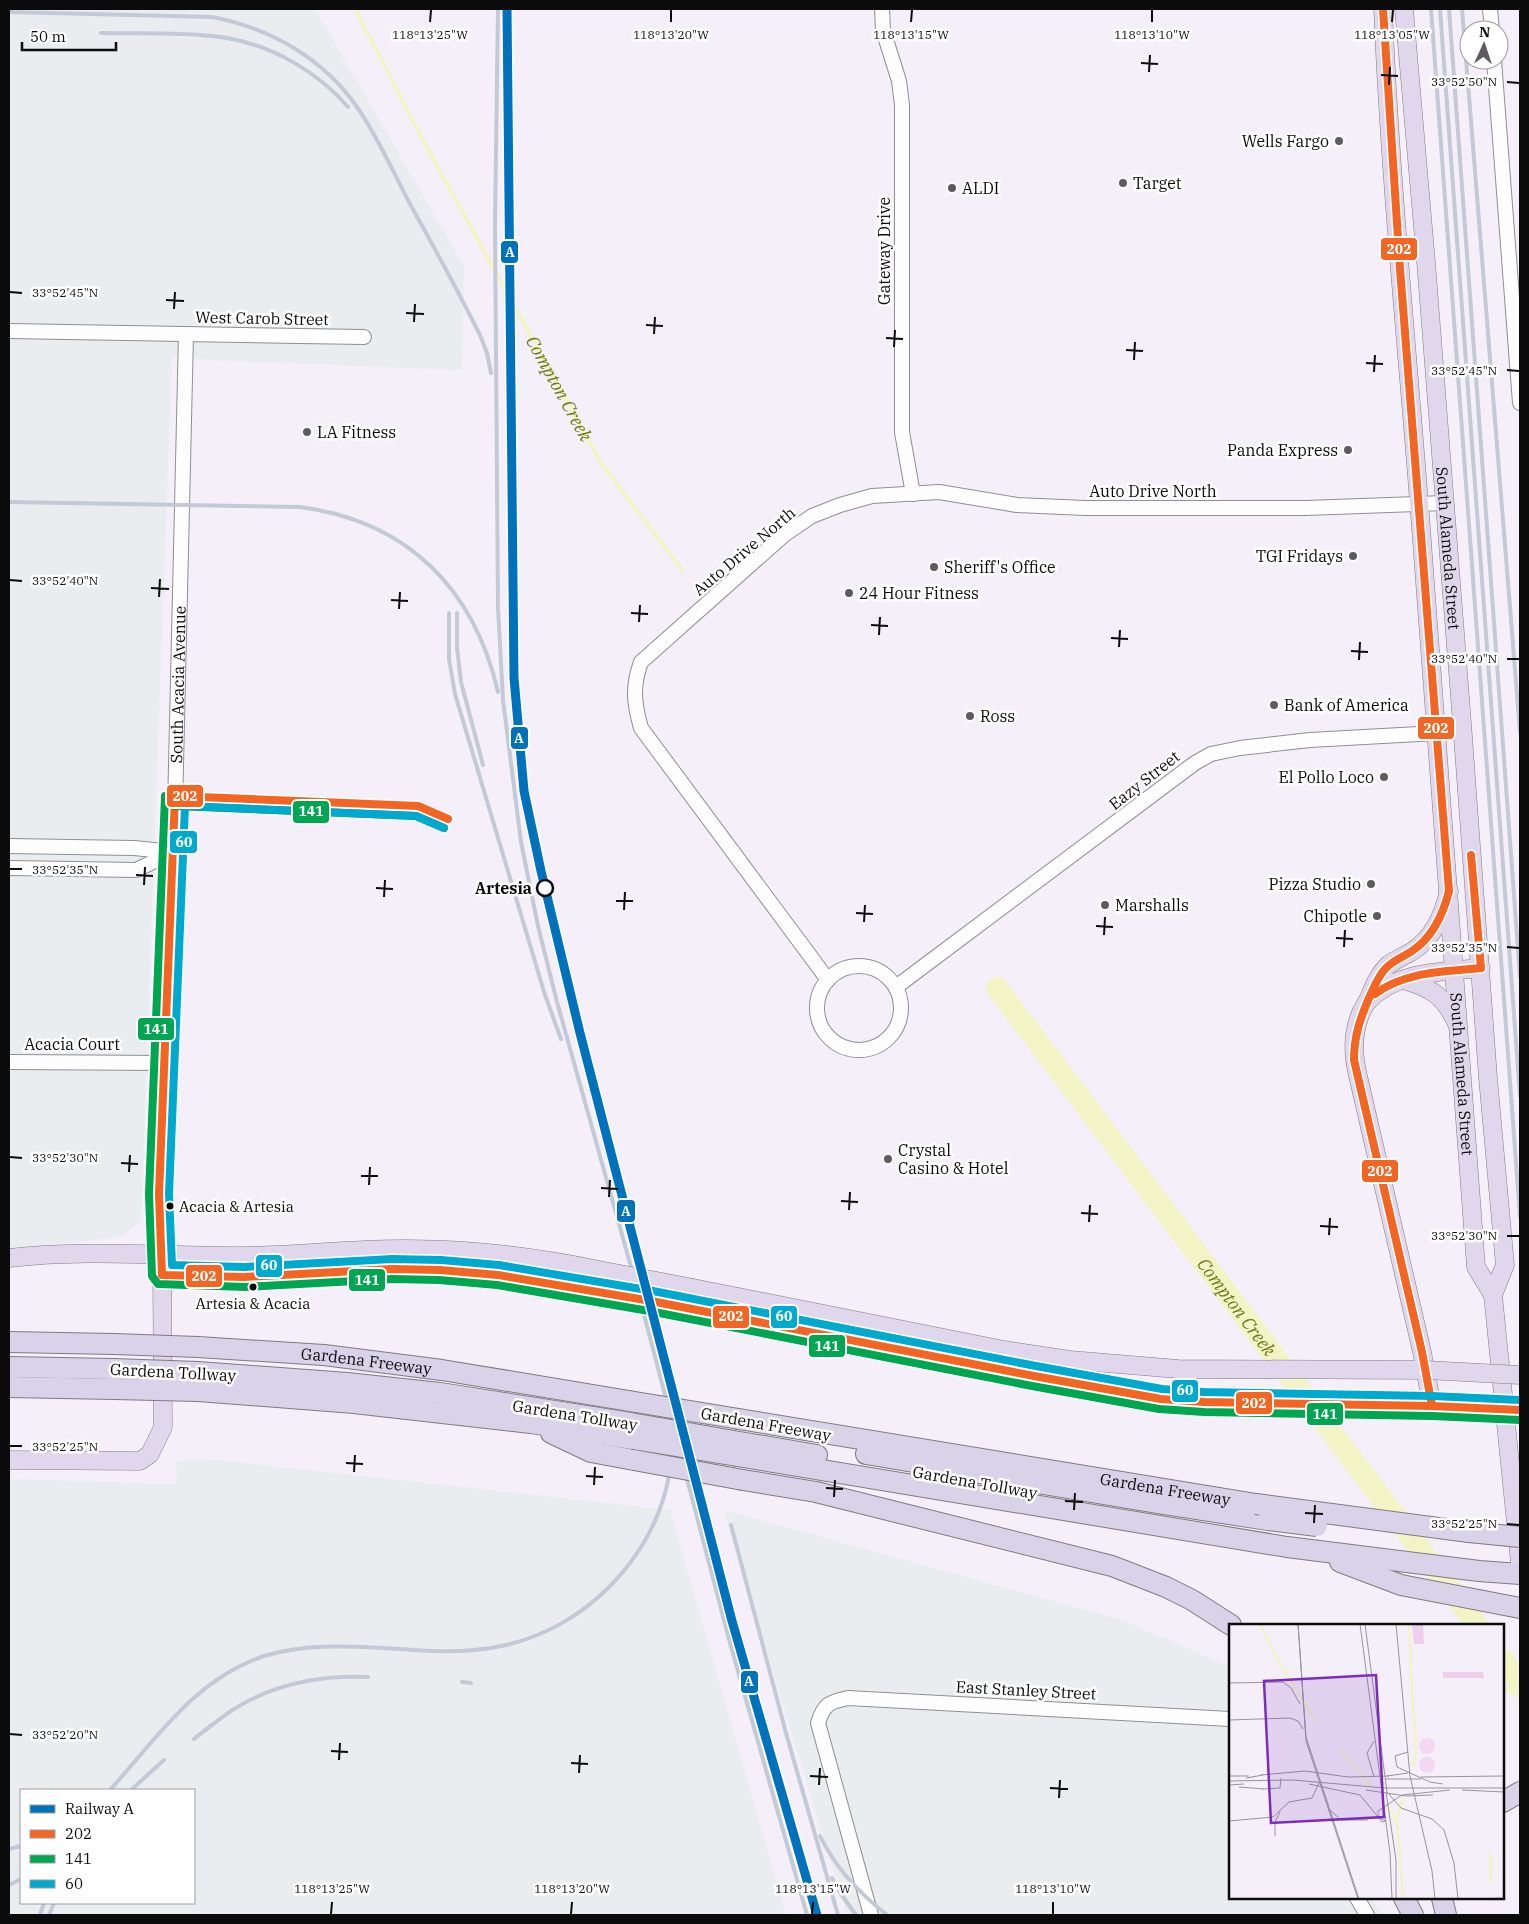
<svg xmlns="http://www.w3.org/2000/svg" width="1529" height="1924" font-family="'IBM Plex Serif',serif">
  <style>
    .industrial { fill: #e9edef; fill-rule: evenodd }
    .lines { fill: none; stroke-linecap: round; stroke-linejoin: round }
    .stream { stroke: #f2f4c5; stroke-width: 4 }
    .river { stroke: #f2f4c5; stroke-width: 22 }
    .minor-casing { stroke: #908e93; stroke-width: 16 }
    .major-casing { stroke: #7e7b80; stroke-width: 19 }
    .highway-casing { stroke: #7e7b80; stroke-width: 22 }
    .minor { stroke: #fefdfe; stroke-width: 14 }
    .major { stroke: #e1d7ec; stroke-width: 18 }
    .highway { stroke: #d8d3e9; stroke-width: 20 }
    .rail { stroke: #c4c9d6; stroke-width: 4 }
    .major-bridge-casing { stroke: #7e7b80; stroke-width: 19; stroke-linecap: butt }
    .highway-bridge-casing { stroke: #7e7b80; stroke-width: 22; stroke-linecap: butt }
    .major-bridge { stroke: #e1d7ec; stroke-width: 18 }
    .highway-bridge { stroke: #d8d3e9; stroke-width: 20 }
    .bus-1-casing { stroke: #fff; stroke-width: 11 }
    .bus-2-casing { stroke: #fff; stroke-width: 11 }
    .bus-3-casing { stroke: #fff; stroke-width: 11 }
    .bus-1 { stroke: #f26522; stroke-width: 8 }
    .bus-2 { stroke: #00a651; stroke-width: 8 }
    .bus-3 { stroke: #00a9ce; stroke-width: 8 }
    .rail-1-casing { stroke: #fff; stroke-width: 12 }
    .rail-1 { stroke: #0072bc; stroke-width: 9 }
    .ticks { fill: none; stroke: #0b0b0b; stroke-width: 2 }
    .poi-dot { fill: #5d5b5f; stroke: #fff; stroke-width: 2 }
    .stop-dot { fill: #fff; stroke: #0b0b0b; stroke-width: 2.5 }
    .bus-dot { fill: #0b0b0b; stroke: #fff; stroke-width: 2 }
    .labels { text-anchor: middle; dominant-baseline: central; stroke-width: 5; stroke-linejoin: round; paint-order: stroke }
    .bus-label { font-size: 15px; fill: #0b0b0b; stroke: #fff; text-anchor: start }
    .poi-label { font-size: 16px; fill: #0b0b0b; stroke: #fff; text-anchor: start }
    .street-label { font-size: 16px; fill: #0b0b0b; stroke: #fff }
    .stop-label { font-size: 16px; font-weight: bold; fill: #0b0b0b; stroke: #fff; text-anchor: end }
    .water-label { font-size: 18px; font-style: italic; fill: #6b7a14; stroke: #fff }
    .inset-river { fill: none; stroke: #f2f4c5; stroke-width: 2.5 }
    .inset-road { fill: none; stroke: #97949a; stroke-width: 1 }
    .view { fill: #7b2cbf; fill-opacity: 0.15; stroke: #7b2cbf; stroke-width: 2.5 }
    .inset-edge { fill: none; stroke: #0b0b0b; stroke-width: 2.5 }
    .ticks-label { font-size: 12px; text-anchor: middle; fill: #0b0b0b; stroke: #fff; stroke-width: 5; stroke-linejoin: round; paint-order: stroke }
    .line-badge { stroke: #fff; stroke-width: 2 }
    .badge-label { font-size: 14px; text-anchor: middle; font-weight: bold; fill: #fff }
  </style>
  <rect width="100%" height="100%" fill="#f5effa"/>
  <g class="industrial">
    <polygon points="9,9 315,9 464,266 462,370 206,360 172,355 141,1221 120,1237 9,1250"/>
    <path d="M199,1458L670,1510L786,1915H9V1479L176,1484L177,1461ZM21,1790H194V1903H21Z"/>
    <polygon points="724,1510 1122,1620 1226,1665 1230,1669 1230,1898 1370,1898 1383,1915 847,1915"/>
  </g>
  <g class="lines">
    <g class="stream">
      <path id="s1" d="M355,9L424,142L601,463L683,571"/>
      <polyline points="1503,1689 1520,1695"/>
    </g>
    <g class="river">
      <path id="s2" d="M997,988L1477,1625"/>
      <polyline points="1503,1660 1520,1683"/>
    </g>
    <defs>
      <g id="minor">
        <polyline points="882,9 883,30 899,81 902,105 902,432 913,494"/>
        <polyline points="1490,9 1492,30"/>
        <polyline points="1494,60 1520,403"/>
        <polyline points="9,331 364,337"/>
        <polyline points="9,846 134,848 173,852"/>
        <polyline points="9,868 136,870 174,852"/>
        <circle cx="859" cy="1008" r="42"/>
        <path d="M828,980L641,728C634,703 632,687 641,662L784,535L812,516L840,505L872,496L939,492L1017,505L1085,508H1306L1445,503"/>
        <polyline points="896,987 1195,763 1211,754 1240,748 1310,740 1437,733 1462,723"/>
        <polyline points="9,1062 165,1063"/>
        <path id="s3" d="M162,1255L159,1194L174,852L186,334"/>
        <polyline points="1357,1898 1367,1915"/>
        <path d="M871,1915L818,1723C824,1704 829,1702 848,1698L1230,1719"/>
      </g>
      <g id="major">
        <path id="s4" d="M1383,9C1390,178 1407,346 1420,515C1440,765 1458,1016 1476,1267L1493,1295"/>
        <path id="s5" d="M1404,9L1426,262L1462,723L1488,1078L1505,1265L1493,1295L1520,1563"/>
        <path d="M1404,980C1432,988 1445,997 1457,1024"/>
        <path d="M1368,1001C1396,971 1443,972 1481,968"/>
        <path d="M9,1258C85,1249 162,1256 239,1256C295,1256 352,1248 408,1249C473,1249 536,1257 599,1270"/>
        <polyline points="162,1275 244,1277 392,1269 440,1270 498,1275 601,1292"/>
        <polyline points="693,1288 1004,1350 1070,1360 1178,1369 1425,1370"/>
        <path d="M651,1301L1034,1376L1161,1399L1204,1402L1432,1406L1422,1352L1358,1076C1353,1055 1352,1036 1360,1015C1362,1009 1366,1004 1369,998C1374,986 1378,975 1388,965C1395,960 1404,956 1411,952C1434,938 1443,915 1449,891"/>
        <polyline points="9,1460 140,1461 150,1454 163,1427 162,1263"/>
      </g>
      <g id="highway">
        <polyline points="9,1342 114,1344"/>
        <path id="s6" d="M198,1347L324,1355L442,1370L629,1401"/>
        <polyline points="9,1367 114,1369"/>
        <polyline points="198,1372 347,1383 440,1393 631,1423"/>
        <polyline points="9,1387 114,1389"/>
        <polyline points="198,1391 354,1403 531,1423 633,1439"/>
        <path id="s7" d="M739,1419L1256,1504"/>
        <polyline points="551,1433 591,1452 634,1460"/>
        <polyline points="734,1441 817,1455"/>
        <polyline points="866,1454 1163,1504 1268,1520"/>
        <polyline points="737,1456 1287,1547 1479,1571 1520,1574"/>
        <polyline points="743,1480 816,1492 1112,1566 1166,1587 1192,1600 1231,1625"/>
        <polyline points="1340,1562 1401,1585 1520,1608"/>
        <polyline points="1503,1802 1520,1792"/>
        <polyline points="1404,1898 1413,1915"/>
        <polyline points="1442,1898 1446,1915"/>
      </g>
    </defs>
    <use href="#minor" class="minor-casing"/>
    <use href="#major" class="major-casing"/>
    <use href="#highway" class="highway-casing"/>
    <use href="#minor" class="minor"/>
    <use href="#major" class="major"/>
    <use href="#highway" class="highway"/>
    <g class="rail">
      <polyline points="498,9 495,223 498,608 503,700 521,842 538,926 557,1002 638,1292 730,1643 807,1915"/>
      <polyline points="1431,9 1520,1217"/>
      <polyline points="1440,9 1520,1096"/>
      <polyline points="1449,9 1520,977"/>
      <polyline points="1462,9 1520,732"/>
      <path d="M9,12L212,17C270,28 323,58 357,107C378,137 393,172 410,204C434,247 458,291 480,335L487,353L491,373"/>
      <path d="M101,33C143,34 186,32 227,38C273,46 318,72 348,107"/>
      <path d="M9,502L300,507C407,521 474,588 498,692"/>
      <polyline points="449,613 449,659 455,694 545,995 561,1039"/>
      <polyline points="457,613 457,648 461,682 483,765"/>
      <polyline points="731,1525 786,1733 838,1915"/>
      <polyline points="462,1682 471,1683"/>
      <path d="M194,1739C207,1729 220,1718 234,1709C274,1684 322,1675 368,1677"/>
      <path d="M110,1790C156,1739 195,1679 264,1656C304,1644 342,1646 384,1648C413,1650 444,1653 474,1650C537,1645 592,1613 630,1563C658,1526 675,1479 671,1433"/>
      <polyline points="131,1790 164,1760"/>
      <path d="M820,1836C836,1869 859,1893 887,1915"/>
      <polyline points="9,1849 21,1846"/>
      <polyline points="832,1878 841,1894 856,1915"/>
      <polyline points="9,1885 21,1879"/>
      <polyline points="40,1915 44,1903"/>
      <polyline points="49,1915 54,1903"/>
    </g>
    <defs>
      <g id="major-bridge">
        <polyline points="599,1270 693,1288"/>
        <polyline points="601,1292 651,1301"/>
        <polyline points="1425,1370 1520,1375"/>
        <polyline points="1432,1406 1520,1410"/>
      </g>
      <g id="highway-bridge">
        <polyline points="114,1344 198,1347"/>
        <polyline points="114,1369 198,1372"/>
        <polyline points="114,1389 198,1391"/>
        <polyline points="629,1401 739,1419"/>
        <polyline points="631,1423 734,1441"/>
        <polyline points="633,1439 737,1456"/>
        <polyline points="634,1460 743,1480"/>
        <polyline points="1256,1504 1469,1532 1520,1537"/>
        <polyline points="1268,1520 1317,1526"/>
      </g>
    </defs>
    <use href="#major-bridge" class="major-bridge-casing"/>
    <use href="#highway-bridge" class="highway-bridge-casing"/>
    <use href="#major-bridge" class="major-bridge"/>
    <use href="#highway-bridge" class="highway-bridge"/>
    <defs>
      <g id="bus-1">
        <path d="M1383,9L1400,269L1449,891C1443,915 1433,937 1412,951C1403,957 1394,960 1386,968C1378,976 1374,987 1369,998C1360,1019 1354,1036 1354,1060L1422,1352L1432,1406"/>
        <polyline points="448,819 418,806 175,796 159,1194 162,1275 244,1277 392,1269 440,1270 498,1275 651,1301 1034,1376 1161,1399 1204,1402 1432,1406 1520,1410"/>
        <path d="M1375,994C1405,971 1445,972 1481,968L1471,855"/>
      </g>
      <g id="bus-2">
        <polyline points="165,796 149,1194 152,1276 158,1284 245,1287 392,1279 439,1280 497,1285 649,1311 1032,1386 1159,1409 1204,1412 1432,1416 1520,1420"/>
        <polyline points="175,806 416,816 444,828"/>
      </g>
      <polyline id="bus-3" points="444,828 416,816 185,806 169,1194 172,1265 244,1267 392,1259 441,1260 499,1265 653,1291 1036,1366 1162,1389 1204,1392 1432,1396 1520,1400"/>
    </defs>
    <use href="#bus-1" class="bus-1-casing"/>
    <use href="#bus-2" class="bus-2-casing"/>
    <use href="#bus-3" class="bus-3-casing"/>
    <use href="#bus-1" class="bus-1"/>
    <use href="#bus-2" class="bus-2"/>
    <use href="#bus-3" class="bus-3"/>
    <defs>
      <polyline id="rail-1" points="507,9 514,678 524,791 541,871 580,1033 732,1621 817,1915"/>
    </defs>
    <use href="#rail-1" class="rail-1-casing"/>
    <use href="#rail-1" class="rail-1"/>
  </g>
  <path class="ticks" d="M430,22L431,10M671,22V10M911,22L912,10M1152,22V10M1392,22L1393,10M1141,63L1158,64M1149,72L1150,55M1381,75L1398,76M1507,82L1519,83M1389,85L1390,67M10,292L22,293M166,300L184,301M174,309L175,292M406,313L424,314M414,322L415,304M646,325L663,326M654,334L655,317M886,338L903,339M894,347L895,330M1126,350L1143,351M1134,360L1135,342M1366,363L1383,364M1507,370L1519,371M1374,372L1375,355M10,580L22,581M151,588L169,589M159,597L160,579M391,600L408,601M399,609L400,592M631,613L648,614M639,622L640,605M871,625L888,626M879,635L880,617M1111,638L1128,639M1119,647L1120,630M1351,651L1368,652M1507,659H1519M1359,660L1360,642M10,869H22M136,875L153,876M144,885L145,867M376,888L393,889M384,897L385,880M616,901H633M624,910L625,892M856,913L873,914M864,922L865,905M1096,926L1113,927M1104,935L1105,917M1336,938L1353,939M1344,947L1345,930M1507,947L1519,948M10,1157L22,1158M121,1163L138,1164M129,1172L130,1155M361,1176H378M369,1185L370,1167M601,1188L618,1189M609,1197L610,1180M841,1201L858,1202M849,1210L850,1192M1081,1213L1098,1214M1089,1222L1090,1205M1320,1226L1338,1227M1329,1235L1330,1218M1507,1236H1519M10,1446H22M346,1463L363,1464M354,1472L355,1455M586,1476L603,1477M594,1485L595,1467M826,1488L843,1489M834,1497L835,1480M1065,1501L1083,1502M1074,1510L1075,1493M1305,1513L1323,1514M1314,1523L1315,1505M1507,1524L1519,1525M10,1734L22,1735M331,1751L348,1752M339,1760L340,1743M571,1763L588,1764M579,1773L580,1755M810,1776L828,1777M819,1785L820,1768M1050,1788L1068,1789M1059,1798L1060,1780M331,1914L332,1902M571,1914L572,1902M812,1914L813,1902M1053,1914V1902"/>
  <g class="poi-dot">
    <circle cx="1339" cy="141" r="5"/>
    <circle cx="1123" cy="183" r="5"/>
    <circle cx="952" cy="188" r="5"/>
    <circle cx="307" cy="432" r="5"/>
    <circle cx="1348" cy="450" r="5"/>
    <circle cx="1353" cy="556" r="5"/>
    <circle cx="934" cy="567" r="5"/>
    <circle cx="849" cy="593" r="5"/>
    <circle cx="1274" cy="705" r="5"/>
    <circle cx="970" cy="716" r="5"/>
    <circle cx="1384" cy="777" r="5"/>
    <circle cx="1371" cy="884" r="5"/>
    <circle cx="1105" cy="905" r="5"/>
    <circle cx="1377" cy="916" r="5"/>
    <circle cx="888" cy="1159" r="5"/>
  </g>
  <circle class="stop-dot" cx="545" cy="888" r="8"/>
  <g class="bus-dot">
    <circle cx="170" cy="1206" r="4.5"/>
    <circle cx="253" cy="1287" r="4.5"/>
  </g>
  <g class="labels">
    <g class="bus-label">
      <text x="179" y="1206">Acacia &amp; Artesia</text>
      <text x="253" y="1303" text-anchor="middle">Artesia &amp; Acacia</text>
    </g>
    <g class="poi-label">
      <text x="1329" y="141" text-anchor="end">Wells Fargo</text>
      <text x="1133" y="183">Target</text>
      <text x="962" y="188">ALDI</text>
      <text x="317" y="432">LA Fitness</text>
      <text x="1338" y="450" text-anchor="end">Panda Express</text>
      <text x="1343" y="556" text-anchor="end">TGI Fridays</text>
      <text x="944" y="567">Sheriff's Office</text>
      <text x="859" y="593">24 Hour Fitness</text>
      <text x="1284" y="705">Bank of America</text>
      <text x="980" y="716">Ross</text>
      <text x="1374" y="777" text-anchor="end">El Pollo Loco</text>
      <text x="1361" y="884" text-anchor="end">Pizza Studio</text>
      <text x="1115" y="905">Marshalls</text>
      <text x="1367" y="916" text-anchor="end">Chipotle</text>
      <text x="898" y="1150">Crystal<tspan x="898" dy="18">Casino &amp; Hotel</tspan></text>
    </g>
    <g class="street-label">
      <text transform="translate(884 251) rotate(-90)">Gateway Drive</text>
      <text transform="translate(262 318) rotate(1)">West Carob Street</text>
      <text x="1153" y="491">Auto Drive North</text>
      <text stroke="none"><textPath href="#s5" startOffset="541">South Alameda Street</textPath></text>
      <text transform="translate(744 551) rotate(-40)">Auto Drive North</text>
      <text stroke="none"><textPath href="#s3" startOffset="571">South Acacia Avenue</textPath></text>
      <text transform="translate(1144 780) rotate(-38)">Eazy Street</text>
      <text x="72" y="1044">Acacia Court</text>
      <text stroke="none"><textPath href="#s4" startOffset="1068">South Alameda Street</textPath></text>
      <text stroke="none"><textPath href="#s6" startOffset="169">Gardena Freeway</textPath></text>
      <text transform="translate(173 1372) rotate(3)">Gardena Tollway</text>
      <text transform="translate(575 1415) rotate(9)">Gardena Tollway</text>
      <text transform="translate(766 1424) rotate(10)">Gardena Freeway</text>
      <text transform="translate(975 1482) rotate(10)">Gardena Tollway</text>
      <text stroke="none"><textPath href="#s7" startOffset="432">Gardena Freeway</textPath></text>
      <text transform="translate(1026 1690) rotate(3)">East Stanley Street</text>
    </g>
    <g class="stop-label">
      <text x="532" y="888">Artesia</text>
    </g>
    <g class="water-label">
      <text stroke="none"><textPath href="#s1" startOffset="431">Compton Creek</textPath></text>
      <text stroke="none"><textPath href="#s2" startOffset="399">Compton Creek</textPath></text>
    </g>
  </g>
  <g transform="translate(1229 1624)">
    <rect width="275" height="275" fill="#f5effa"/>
    <path d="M194,0L195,20H185L183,0ZM214,48H254L255,54H214Z" fill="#eecfeb"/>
    <path d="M190 122a8 8 0 1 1 16 0a8 8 0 1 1-16 0ZM190 141a8 8 0 1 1 16 0a8 8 0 1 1-16 0Z" fill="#f2d8f3"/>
    <path class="inset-river" d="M31,0L50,38L87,97M180,0L182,46M182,48L187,125L184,142M112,126L142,162M157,180L168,198L174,275M167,196L174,174M261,229L262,258"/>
    <path class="inset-road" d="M69,0L77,113L130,275M69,0L77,117L129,275M131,0L161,229L163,275M136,0L158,168L172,184L203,195L215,206L225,239L229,275M167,0L181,152L203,247L206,275M0,59L54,58L62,64L71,80M0,96L61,94L69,97L74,105M145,117L138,129L145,153M179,128L166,132L168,143L201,158L214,160M32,151L76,147L119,153L160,152M0,152H20M158,152L179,149M192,153L275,152M17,154L34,151M156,155H192M0,157L64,156L155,164H275M80,160L131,171L153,198L157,197L149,193V187L173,171L221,166M0,161L15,160M10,163L35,165M34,165L51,164L52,154M137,166L177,172L204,171M233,166L275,168M157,168L167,236V275M101,186L112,196H139M0,197L44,193L60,178L83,174L90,159M46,212V198L51,188M250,275L273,274"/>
    <path class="view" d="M147,51L155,193L42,199L35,57Z"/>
    <rect width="275" height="275" class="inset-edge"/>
  </g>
  <g class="ticks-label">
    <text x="430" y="39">118°13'25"W</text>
    <text x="671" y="39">118°13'20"W</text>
    <text x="911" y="39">118°13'15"W</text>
    <text x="1152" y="39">118°13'10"W</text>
    <text x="1392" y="39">118°13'05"W</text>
    <text x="1464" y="86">33°52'50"N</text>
    <text x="65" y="297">33°52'45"N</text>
    <text x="1464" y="375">33°52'45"N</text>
    <text x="65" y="585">33°52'40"N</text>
    <text x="1464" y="663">33°52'40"N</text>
    <text x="65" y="874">33°52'35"N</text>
    <text x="1464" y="952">33°52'35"N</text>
    <text x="65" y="1162">33°52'30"N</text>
    <text x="1464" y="1240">33°52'30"N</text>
    <text x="65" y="1451">33°52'25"N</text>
    <text x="1464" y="1528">33°52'25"N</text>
    <text x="65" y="1739">33°52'20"N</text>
    <text x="332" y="1893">118°13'25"W</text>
    <text x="572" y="1893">118°13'20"W</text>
    <text x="813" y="1893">118°13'15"W</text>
    <text x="1053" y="1893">118°13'10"W</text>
  </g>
  <g class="line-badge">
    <rect x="1380" y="237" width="38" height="24" rx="5" fill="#f26522"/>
    <rect x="500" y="240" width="19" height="24" rx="5" fill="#0072bc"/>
    <rect x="1417" y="716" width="38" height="24" rx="5" fill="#f26522"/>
    <rect x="510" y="726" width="19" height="24" rx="5" fill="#0072bc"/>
    <rect x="166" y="784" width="38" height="24" rx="5" fill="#f26522"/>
    <rect x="292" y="800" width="38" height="24" rx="5" fill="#00a651"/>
    <rect x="169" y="830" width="29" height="24" rx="5" fill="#00a9ce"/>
    <rect x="137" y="1017" width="38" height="24" rx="5" fill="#00a651"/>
    <rect x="1361" y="1159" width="38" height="24" rx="5" fill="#f26522"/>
    <rect x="616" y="1199" width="20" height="24" rx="5" fill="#0072bc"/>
    <rect x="255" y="1254" width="28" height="24" rx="5" fill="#00a9ce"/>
    <rect x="185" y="1264" width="38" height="24" rx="5" fill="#f26522"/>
    <rect x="348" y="1268" width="38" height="24" rx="5" fill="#00a651"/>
    <rect x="712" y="1305" width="38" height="24" rx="5" fill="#f26522"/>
    <rect x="770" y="1305" width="28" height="24" rx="5" fill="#00a9ce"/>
    <rect x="808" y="1334" width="38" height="24" rx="5" fill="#00a651"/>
    <rect x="1171" y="1379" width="28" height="24" rx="5" fill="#00a9ce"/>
    <rect x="1235" y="1391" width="38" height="24" rx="5" fill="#f26522"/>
    <rect x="1306" y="1402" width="38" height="24" rx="5" fill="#00a651"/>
    <rect x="740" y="1670" width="19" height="24" rx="5" fill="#0072bc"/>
  </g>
  <g class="badge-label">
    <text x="1399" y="254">202</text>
    <text x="510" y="257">A</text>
    <text x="1436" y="733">202</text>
    <text x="519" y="743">A</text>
    <text x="185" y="801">202</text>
    <text x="311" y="816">141</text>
    <text x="184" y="847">60</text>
    <text x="156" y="1034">141</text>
    <text x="1380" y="1176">202</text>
    <text x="626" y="1216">A</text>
    <text x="269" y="1270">60</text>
    <text x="204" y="1281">202</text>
    <text x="367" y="1285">141</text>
    <text x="731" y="1321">202</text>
    <text x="784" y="1321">60</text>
    <text x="827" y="1351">141</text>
    <text x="1185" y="1395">60</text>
    <text x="1254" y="1408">202</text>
    <text x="1325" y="1419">141</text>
    <text x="749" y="1686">A</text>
  </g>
  <rect width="1529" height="1924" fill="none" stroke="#0b0b0b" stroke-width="20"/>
  <rect x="20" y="1789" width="175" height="115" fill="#ffffff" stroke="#9d9d9d"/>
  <rect x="30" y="1805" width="25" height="8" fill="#0072bc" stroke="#9d9d9d"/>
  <text x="65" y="1814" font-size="15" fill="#0b0b0b">Railway A</text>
  <rect x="30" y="1830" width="25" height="8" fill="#f26522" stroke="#9d9d9d"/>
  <text x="65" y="1839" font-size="15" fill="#0b0b0b">202</text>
  <rect x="30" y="1855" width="25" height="8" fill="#00a651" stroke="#9d9d9d"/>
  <text x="65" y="1864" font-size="15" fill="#0b0b0b">141</text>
  <rect x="30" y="1880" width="25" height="8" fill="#00a9ce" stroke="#9d9d9d"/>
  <text x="65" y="1889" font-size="15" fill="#0b0b0b">60</text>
  <g transform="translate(1484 45) rotate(3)"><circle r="24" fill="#ffffff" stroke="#9d9d9d"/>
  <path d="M0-4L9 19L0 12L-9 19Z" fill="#5d5b5f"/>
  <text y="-8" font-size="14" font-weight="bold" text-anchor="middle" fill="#0b0b0b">N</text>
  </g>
  <path d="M22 42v8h94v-8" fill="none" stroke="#0b0b0b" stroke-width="2.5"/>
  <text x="30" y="42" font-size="15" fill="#0b0b0b" stroke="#ffffff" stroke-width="4" paint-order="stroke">50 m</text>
</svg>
